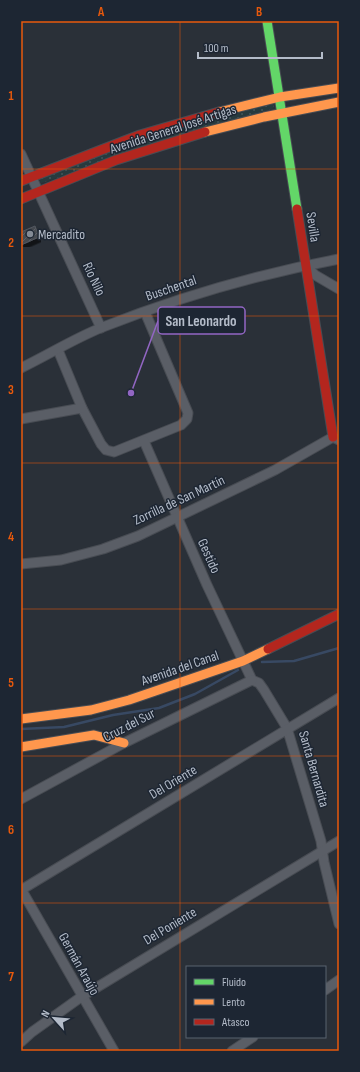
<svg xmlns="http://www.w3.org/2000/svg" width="360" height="1072" font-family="'Sofia Sans Condensed',sans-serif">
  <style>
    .grass { fill: url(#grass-dots) }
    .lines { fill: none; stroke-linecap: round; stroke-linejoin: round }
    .stream { stroke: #384963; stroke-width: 2.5 }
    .building { fill: url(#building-hatch); stroke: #52575f; filter: url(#shadow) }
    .street-casing { stroke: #484c53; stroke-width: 11 }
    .fast-casing { stroke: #484c53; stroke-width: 11 }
    .slow-casing { stroke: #484c53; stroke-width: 11 }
    .jam-casing { stroke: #484c53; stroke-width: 11 }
    .street { stroke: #5a5e66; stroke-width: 9 }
    .fast { stroke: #63d668; stroke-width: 9 }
    .slow { stroke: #ff974d; stroke-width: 9 }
    .jam { stroke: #b3261e; stroke-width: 9 }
    .grid { fill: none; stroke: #e8590c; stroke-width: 1; stroke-opacity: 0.55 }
    .poi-dot { fill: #848b96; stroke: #1d2633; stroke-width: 1.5 }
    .labels { text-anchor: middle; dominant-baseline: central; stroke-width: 3; stroke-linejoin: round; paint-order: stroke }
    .street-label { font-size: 14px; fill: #b4bcc9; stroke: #1d2633 }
    .poi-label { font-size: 14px; fill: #b4bcc9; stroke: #1d2633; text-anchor: start }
    .leader { fill: none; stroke: #9266c3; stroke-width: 1.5 }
    .callout-dot { fill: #9266c3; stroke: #1d2633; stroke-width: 1.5 }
    .callout { fill: #1d2633; stroke: #9266c3; stroke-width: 1.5 }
    .callout-label { font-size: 15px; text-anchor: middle; font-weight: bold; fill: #b4bcc9 }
    .neatline { fill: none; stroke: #e8590c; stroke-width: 1.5 }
    .grid-label { font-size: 13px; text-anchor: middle; font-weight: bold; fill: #e8590c }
  </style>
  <defs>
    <pattern id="grass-dots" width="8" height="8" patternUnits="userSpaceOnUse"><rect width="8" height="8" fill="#273a3e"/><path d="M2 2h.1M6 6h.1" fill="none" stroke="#445559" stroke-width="1.8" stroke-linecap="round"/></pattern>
    <pattern id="building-hatch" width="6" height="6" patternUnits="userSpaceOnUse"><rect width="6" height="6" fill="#444950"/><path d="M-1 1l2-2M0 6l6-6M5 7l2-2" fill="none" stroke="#5d6168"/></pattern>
    <filter id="shadow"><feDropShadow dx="2.5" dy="4.5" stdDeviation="0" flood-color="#0009"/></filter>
  </defs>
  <rect width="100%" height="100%" fill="#2a3038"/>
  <polygon class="grass" points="273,104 274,108 41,183 40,181 42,176 187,124"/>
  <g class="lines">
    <g class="stream">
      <polyline points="262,662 294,661 339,648"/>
      <polyline points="21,729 64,727 113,715 159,708 195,694 238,670"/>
    </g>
  </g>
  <polygon class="building" points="35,226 39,237 21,245 21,232"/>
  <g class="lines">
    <defs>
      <g id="street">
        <polyline points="21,154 101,328"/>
        <polyline points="306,266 315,275 339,289"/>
        <polyline points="58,350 82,408 101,444 106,450 114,452 181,425 187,419 188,413 145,312"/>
        <path d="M21,368C48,355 75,338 103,327C179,297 258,274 339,259"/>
        <polyline points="21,419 82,408"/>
        <polyline points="144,441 207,585 252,680"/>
        <polyline points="21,564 61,560 103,549 138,536 275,470 333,437 339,440"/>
        <polyline points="252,680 259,683 264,690 287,728 321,841 324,862 339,924"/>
        <polyline points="21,799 124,743 252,680"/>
        <polyline points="21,889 114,1051"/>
        <polyline points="21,890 339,698"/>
        <polyline points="325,990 339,980"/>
        <polyline points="21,1042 32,1032 81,997 339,841"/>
        <polyline points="232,1051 253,1037"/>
      </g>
      <polyline id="fast" points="267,21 297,209"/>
      <g id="slow">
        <polyline points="219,112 280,97 339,88"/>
        <polyline points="205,132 264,117 339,102"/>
        <polyline points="21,719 91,710 129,700 243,661 268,649"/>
        <polyline points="21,747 94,735 124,743"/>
      </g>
      <g id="jam">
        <polyline points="21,181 140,135 219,112"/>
        <polyline points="21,199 116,160 205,132"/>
        <polyline points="297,209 333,437"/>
        <polyline points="268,649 339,614"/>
      </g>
    </defs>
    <use href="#street" class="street-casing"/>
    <use href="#fast" class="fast-casing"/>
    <use href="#slow" class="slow-casing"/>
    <use href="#jam" class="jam-casing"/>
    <use href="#street" class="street"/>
    <use href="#fast" class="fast"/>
    <use href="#slow" class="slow"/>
    <use href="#jam" class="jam"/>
  </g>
  <path class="grid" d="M180,21V1051M21,169H339M21,316H339M21,463H339M21,609H339M21,756H339M21,903H339"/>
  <circle class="poi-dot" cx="30" cy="234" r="4"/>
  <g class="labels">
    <g class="street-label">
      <text transform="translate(173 129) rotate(-18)">Avenida General José Artigas</text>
      <text transform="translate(313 227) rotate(81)">Sevilla</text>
      <text transform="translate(94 279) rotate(65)">Río Nilo</text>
      <text transform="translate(171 288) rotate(-19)">Buschental</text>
      <text transform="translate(179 500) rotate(-25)">Zorrilla de San Martín</text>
      <text transform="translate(209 556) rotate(66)">Gestido</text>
      <text transform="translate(180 668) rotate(-19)">Avenida del Canal</text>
      <text transform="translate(129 725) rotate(-27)">Cruz del Sur</text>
      <text transform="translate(314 769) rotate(74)">Santa Bernardita</text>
      <text transform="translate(173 782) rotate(-31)">Del Oriente</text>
      <text transform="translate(170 926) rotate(-31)">Del Poniente</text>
      <text transform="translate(79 964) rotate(61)">Germán Araújo</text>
    </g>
    <g class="poi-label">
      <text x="38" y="234">Mercadito</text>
    </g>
  </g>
  <path class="leader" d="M131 393L158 321"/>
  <circle class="callout-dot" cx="131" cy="393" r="4"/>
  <rect class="callout" x="158" y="307" width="87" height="27" rx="4"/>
  <g class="callout-label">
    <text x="201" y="326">San Leonardo</text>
  </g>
  <rect width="360" height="1072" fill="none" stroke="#1d2633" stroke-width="44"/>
  <rect x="186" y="966" width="140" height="72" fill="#1d2633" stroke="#59626f"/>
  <rect x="194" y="979" width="20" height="6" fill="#63d668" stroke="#59626f"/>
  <text x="222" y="986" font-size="12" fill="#b4bcc9">Fluido</text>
  <rect x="194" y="999" width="20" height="6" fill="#ff974d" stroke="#59626f"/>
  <text x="222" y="1006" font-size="12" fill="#b4bcc9">Lento</text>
  <rect x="194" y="1019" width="20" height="6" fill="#b3261e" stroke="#59626f"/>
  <text x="222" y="1026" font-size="12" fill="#b4bcc9">Atasco</text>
  <g transform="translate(54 1018) rotate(297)" stroke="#1d2633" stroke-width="3" paint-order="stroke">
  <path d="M0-3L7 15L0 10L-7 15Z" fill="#b4bcc9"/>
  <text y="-6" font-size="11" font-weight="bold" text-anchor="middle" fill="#b4bcc9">N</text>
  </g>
  <path d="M198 52v6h124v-6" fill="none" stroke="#b4bcc9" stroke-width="2"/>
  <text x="204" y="52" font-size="12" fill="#b4bcc9" stroke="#1d2633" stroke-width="3" paint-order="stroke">100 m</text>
  <rect x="22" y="22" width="316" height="1028" class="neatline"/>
  <g class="grid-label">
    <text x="101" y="16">A</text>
    <text x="259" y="16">B</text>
    <text x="11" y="100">1</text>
    <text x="11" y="247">2</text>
    <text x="11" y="394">3</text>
    <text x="11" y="541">4</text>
    <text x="11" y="687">5</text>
    <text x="11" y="834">6</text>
    <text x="11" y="981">7</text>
  </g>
</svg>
